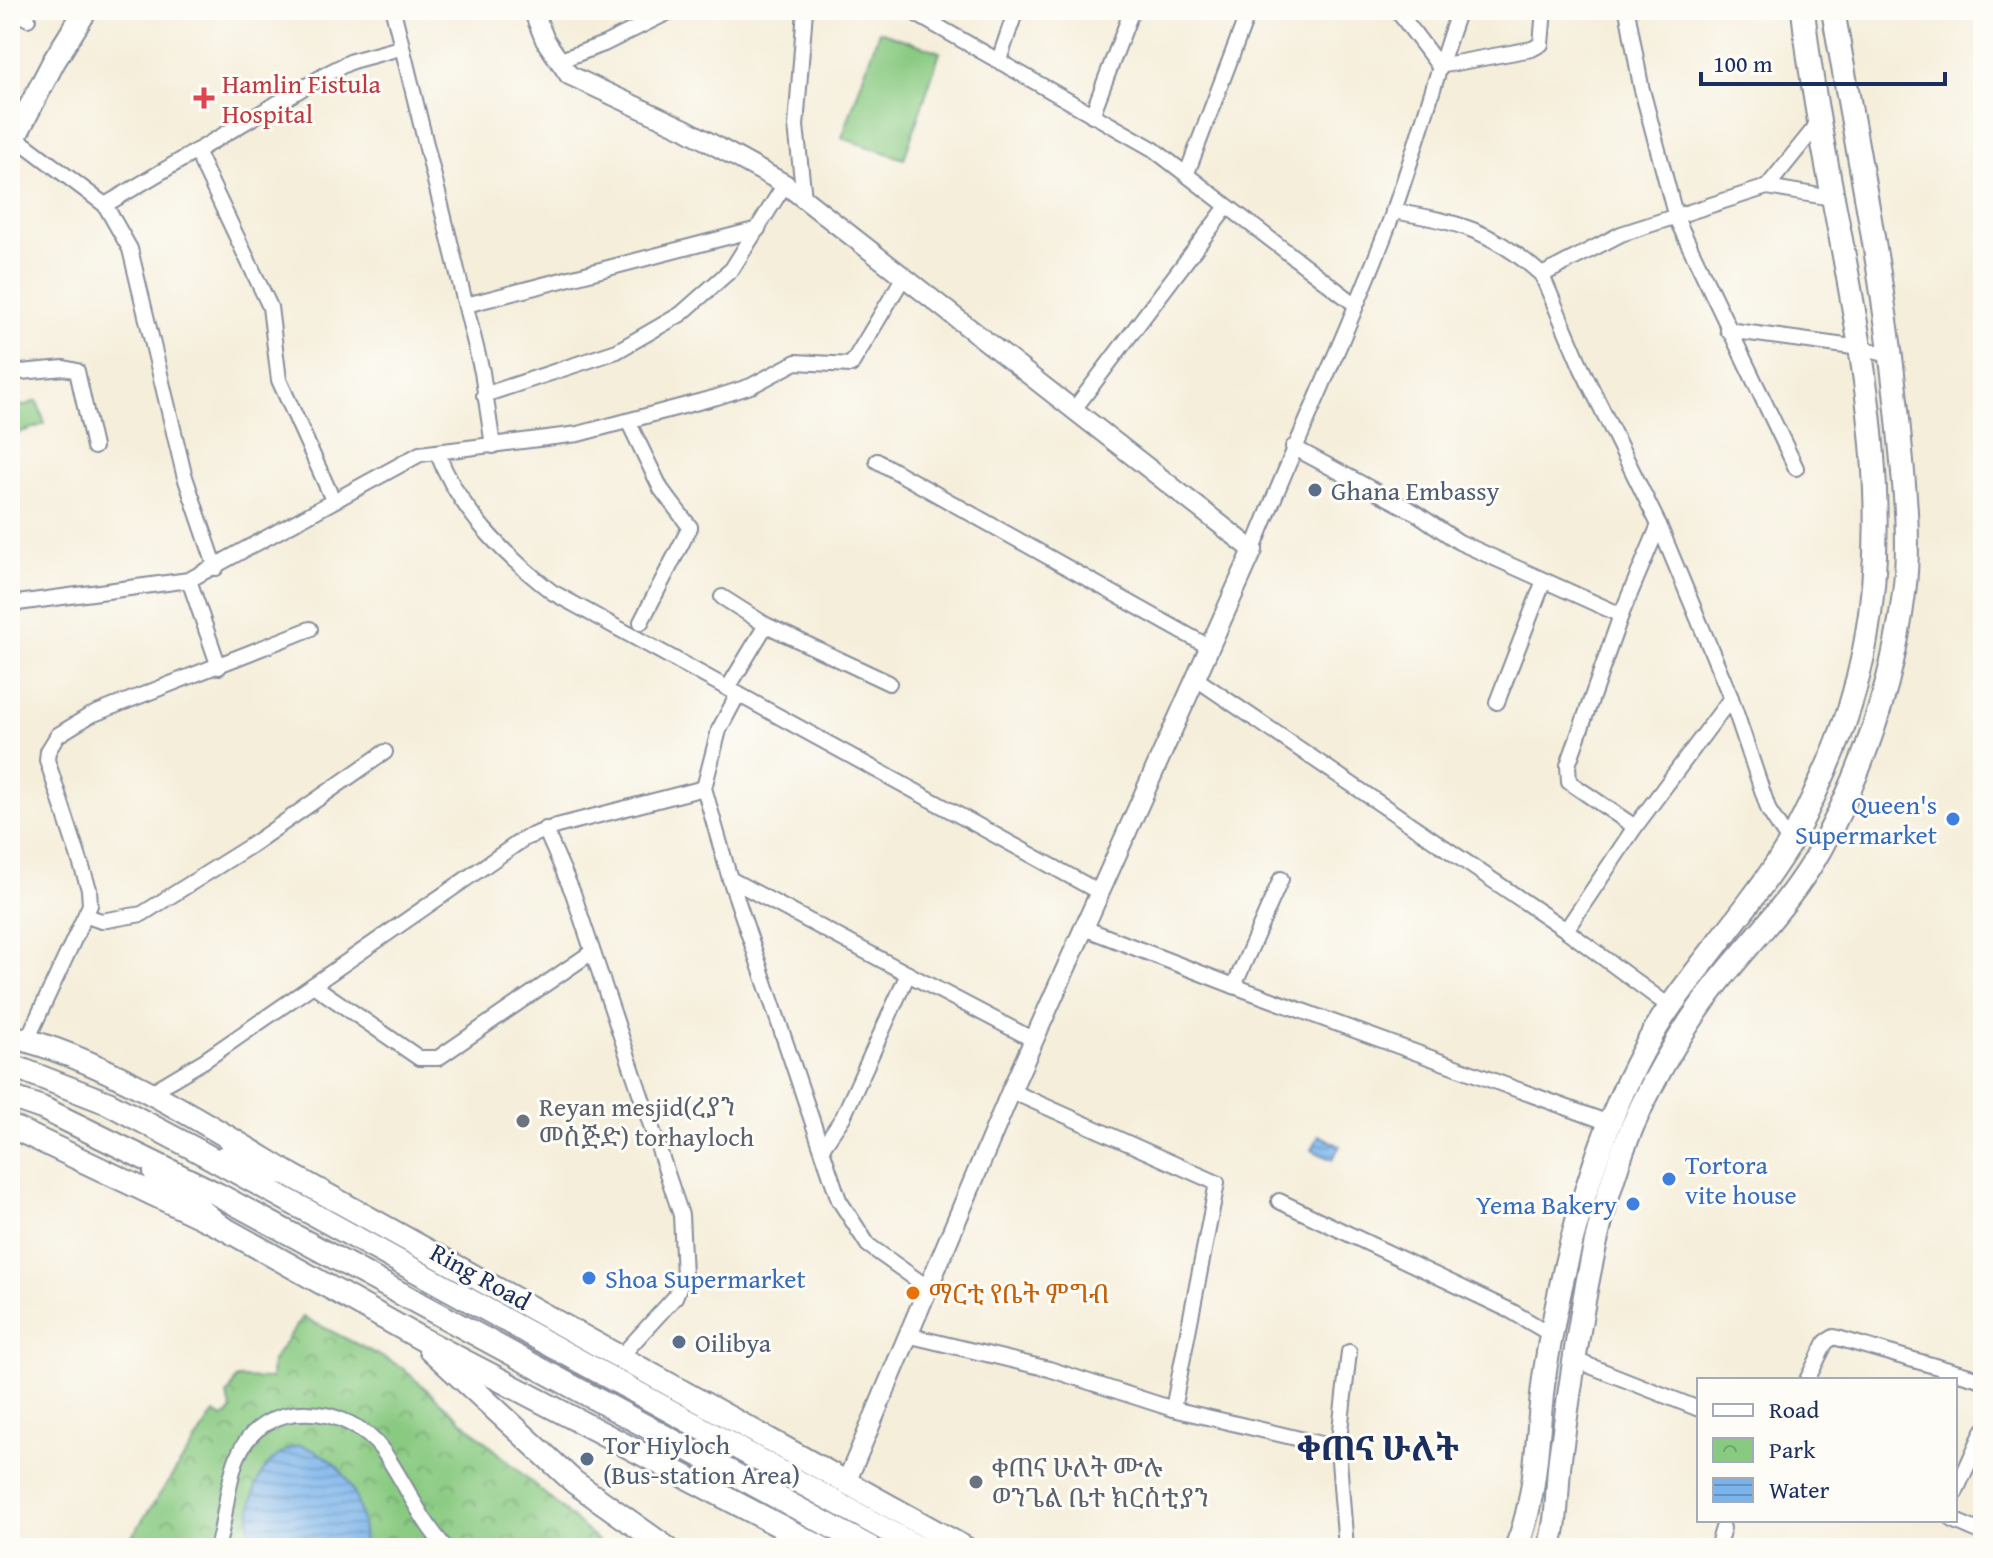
<svg xmlns="http://www.w3.org/2000/svg" width="1993" height="1558" font-family="'Gentium Book Plus','Noto Serif Ethiopic',serif">
  <style>
    .green { fill: #89ca81; stroke: #527c70; stroke-width: 2 }
    .park { fill: url(#park-crowns); stroke: #527c70; stroke-width: 2 }
    .water { fill: url(#water-rules); stroke: #4b72a4; stroke-width: 2 }
    .lines { fill: none; stroke-linecap: round; stroke-linejoin: round }
    .minor-casing { stroke: #888e9c; stroke-width: 18 }
    .tertiary-casing { stroke: #888e9c; stroke-width: 22 }
    .primary-casing { stroke: #888e9c; stroke-width: 26 }
    .trunk-casing { stroke: #888e9c; stroke-width: 26 }
    .minor { stroke: #fff; stroke-width: 14 }
    .tertiary { stroke: #fff; stroke-width: 18 }
    .primary { stroke: #fff; stroke-width: 22 }
    .trunk { stroke: #fff; stroke-width: 22 }
    .health-dot { fill: #e0444e; stroke: #fdfcf7; stroke-width: 3 }
    .service-dot { fill: #5c6f8a; stroke: #fdfcf7; stroke-width: 3 }
    .shop-dot { fill: #3f7fe0; stroke: #fdfcf7; stroke-width: 3 }
    .worship-dot { fill: #6b7280; stroke: #fdfcf7; stroke-width: 3 }
    .food-dot { fill: #e8710a; stroke: #fdfcf7; stroke-width: 3 }
    .labels { text-anchor: middle; dominant-baseline: central; stroke-width: 6; stroke-linejoin: round; paint-order: stroke }
    .health-label { font-size: 26px; fill: #be3a42; stroke: #fdfcf7; text-anchor: start }
    .service-label { font-size: 26px; fill: #4e5e75; stroke: #fdfcf7; text-anchor: start }
    .shop-label { font-size: 26px; fill: #366cbe; stroke: #fdfcf7; text-anchor: end }
    .worship-label { font-size: 26px; fill: #5b616d; stroke: #fdfcf7; text-anchor: start }
    .street-label { font-size: 26px; fill: #1b2f5e; stroke: #fdfcf7 }
    .food-label { font-size: 26px; fill: #c56008; stroke: #fdfcf7; text-anchor: start }
    .district-label { font-size: 34px; font-weight: bold; fill: #1b2f5e; stroke: #fdfcf7 }
  </style>
  <defs>
    <pattern id="park-crowns" width="20" height="18" patternUnits="userSpaceOnUse" patternTransform="scale(2)"><rect width="20" height="18" fill="#89ca81"/><path d="M2 6a3 3 0 1 1 6 0M12 15a3 3 0 1 1 6 0" fill="none" stroke="#6fa46d"/></pattern>
    <pattern id="water-rules" width="6" height="5" patternUnits="userSpaceOnUse" patternTransform="scale(2)"><rect width="6" height="5" fill="#7bb4eb"/><path d="M0 2.5h6" fill="none" stroke="#6493c2"/></pattern>
  </defs>
  <rect width="100%" height="100%" fill="#fdfcf7"/>
  <filter id="ink" filterUnits="userSpaceOnUse"><feTurbulence type="fractalNoise" baseFrequency=".0125" numOctaves="2"/><feDisplacementMap in="SourceGraphic" scale="16" xChannelSelector="R" yChannelSelector="G"/><feConvolveMatrix kernelMatrix="1 2 1 2 8 2 1 2 1" color-interpolation-filters="sRGB"/></filter>
  <filter id="wash" filterUnits="userSpaceOnUse"><feTurbulence type="fractalNoise" baseFrequency=".006" numOctaves="4" result="noise"/><feDisplacementMap in="SourceGraphic" scale="32" xChannelSelector="R" yChannelSelector="G"/><feGaussianBlur stdDeviation="1.8" result="paint"/><feColorMatrix in="noise" values="0 0 0 0 0 0 0 0 0 0 0 0 0 0 0 0 0 1.4 0 .05"/><feComposite in="paint" operator="in"/></filter>
  <g filter="url(#wash)">
    <rect width="100%" height="100%" fill="#f5eeda"/>
    <g class="green">
      <polygon points="879,31 940,52 904,159 842,138"/>
      <polygon points="37,401 45,424 13,435 10,410"/>
    </g>
    <polygon class="park" points="303,1317 400,1366 606,1548 124,1548 214,1413 223,1418 232,1411 227,1395 237,1378 271,1379 272,1361"/>
    <g class="water">
      <polygon points="1319,1135 1340,1146 1332,1160 1312,1150"/>
      <path d="M299,1445C348,1458 363,1500 364,1548H248C251,1503 250,1462 299,1445Z"/>
    </g>
  </g>
  <g filter="url(#ink)">
    <g class="lines">
      <defs>
        <g id="minor">
          <polyline points="14,10 28,19"/>
          <polyline points="393,10 482,372 493,446"/>
          <polyline points="909,10 1153,149 1356,305"/>
          <polyline points="1397,10 1439,66 1532,49 1541,44 1544,10"/>
          <polyline points="1627,10 1641,86 1676,218 1796,468"/>
          <polyline points="999,60 1016,10"/>
          <polyline points="558,61 604,44 673,10"/>
          <polyline points="1092,115 1132,10"/>
          <polyline points="15,137 105,205 130,249 184,474 216,568"/>
          <polyline points="196,151 270,307 279,380 333,500"/>
          <polyline points="1187,173 1249,10"/>
          <polyline points="1767,187 1817,125"/>
          <polyline points="804,198 796,126 805,10"/>
          <polyline points="105,205 330,72 352,61 400,48"/>
          <path d="M1393,211C1458,222 1492,230 1542,275L1621,234L1767,187L1832,198"/>
          <polyline points="1542,275 1582,369 1659,525 1731,698 1769,811 1790,843"/>
          <polyline points="466,305 758,229"/>
          <polyline points="1728,330 1860,348 1893,356"/>
          <polyline points="10,373 64,368 77,371 94,447"/>
          <polyline points="484,395 617,351 681,314 732,269 785,184"/>
          <polyline points="1075,408 1226,208"/>
          <polyline points="628,421 661,489 690,527 641,622"/>
          <polyline points="1293,447 1416,513 1459,542 1621,615"/>
          <path d="M437,452C459,510 503,554 552,592L1099,892"/>
          <polyline points="877,461 1211,648"/>
          <polyline points="1659,525 1621,615 1568,765 1569,782 1635,827 1731,698"/>
          <path d="M1253,550C1297,437 1351,327 1393,213C1417,146 1435,77 1459,10"/>
          <polyline points="189,580 219,667"/>
          <polyline points="722,597 766,625"/>
          <polyline points="10,604 189,580 420,454 578,434 717,397 751,386 796,362 851,365 903,278"/>
          <polyline points="1195,678 1566,930 1635,827"/>
          <polyline points="728,688 766,625 889,683"/>
          <polyline points="738,694 719,730 704,788 730,879 839,1200 868,1245 927,1287"/>
          <polyline points="1497,702 1543,583"/>
          <polyline points="545,829 573,893 681,1215 684,1275 675,1297 621,1356"/>
          <polyline points="730,879 908,974 843,1117 822,1148"/>
          <polyline points="87,916 101,921 142,914 250,846 385,752"/>
          <polyline points="1084,928 1234,986 1609,1123"/>
          <polyline points="1566,930 1670,1007"/>
          <polyline points="908,974 1034,1040"/>
          <polyline points="313,985 419,1058 438,1058 592,952"/>
          <polyline points="1234,986 1281,879"/>
          <polyline points="27,1040 90,905 89,889 47,760 48,751 58,735 89,716 310,629"/>
          <polyline points="1011,1091 1217,1183 1173,1409"/>
          <polyline points="148,1094 205,1060 525,838 557,826 704,788"/>
          <polyline points="1279,1201 1511,1311 1552,1335"/>
          <polyline points="907,1335 1049,1369 1173,1409 1338,1448"/>
          <polyline points="1575,1360 1699,1409"/>
          <polyline points="1807,1380 1826,1342 1834,1337 1983,1380"/>
          <polyline points="1955,1493 1983,1431"/>
          <polyline points="1953,1520 1983,1533"/>
          <path d="M217,1548C226,1519 226,1486 237,1458C262,1395 348,1403 383,1451C405,1482 420,1520 446,1548"/>
          <polyline points="1346,1548 1338,1448 1349,1352"/>
          <polyline points="1717,1548 1723,1528"/>
        </g>
        <polyline id="tertiary" points="533,10 545,40 569,75 685,129 785,184 1253,550 1011,1091 846,1483"/>
        <g id="primary">
          <polyline points="10,146 54,61 86,10"/>
          <path d="M10,1036C103,1058 207,1124 289,1174L965,1548"/>
          <polyline points="10,1126 220,1226 418,1337 822,1548"/>
          <polyline points="430,1349 574,1482 667,1548"/>
          <path d="M1516,1548C1539,1493 1536,1430 1545,1371C1558,1288 1578,1205 1608,1127C1625,1084 1646,1041 1672,1004C1710,951 1754,901 1788,846C1801,825 1811,802 1821,780C1941,531 1830,266 1803,10"/>
          <path d="M1549,1548C1559,1518 1556,1483 1561,1451C1576,1350 1588,1243 1624,1147C1645,1092 1680,1031 1717,984C1753,939 1793,899 1821,848C1864,769 1893,683 1904,593C1911,539 1904,484 1899,430C1886,289 1857,150 1833,10"/>
        </g>
        <g id="trunk">
          <polyline points="10,1065 108,1103 193,1148 919,1548"/>
          <polyline points="10,1097 42,1108 217,1194 871,1548"/>
          <polyline points="225,1157 289,1174"/>
          <polyline points="155,1172 220,1226"/>
        </g>
      </defs>
      <use href="#minor" class="minor-casing"/>
      <use href="#tertiary" class="tertiary-casing"/>
      <use href="#primary" class="primary-casing"/>
      <use href="#trunk" class="trunk-casing"/>
      <use href="#minor" class="minor"/>
      <use href="#tertiary" class="tertiary"/>
      <use href="#primary" class="primary"/>
      <use href="#trunk" class="trunk"/>
    </g>
  </g>
  <path class="health-dot" d="M200 86h8v8h8v8h-8v8h-8v-8h-8v-8h8z"/>
  <g class="service-dot">
    <circle cx="1315" cy="490" r="8"/>
    <circle cx="679" cy="1342" r="8"/>
    <circle cx="587" cy="1459" r="8"/>
  </g>
  <g class="shop-dot">
    <circle cx="1953" cy="819" r="8"/>
    <circle cx="1669" cy="1179" r="8"/>
    <circle cx="1633" cy="1204" r="8"/>
    <circle cx="589" cy="1278" r="8"/>
  </g>
  <g class="worship-dot">
    <circle cx="523" cy="1121" r="8"/>
    <circle cx="976" cy="1482" r="8"/>
  </g>
  <circle class="food-dot" cx="913" cy="1293" r="8"/>
  <g class="labels">
    <g class="health-label">
      <text x="222" y="83">Hamlin Fistula<tspan x="222" dy="30">Hospital</tspan></text>
    </g>
    <g class="service-label">
      <text x="1331" y="490">Ghana Embassy</text>
      <text x="695" y="1342">Oilibya</text>
      <text x="603" y="1444">Tor Hiyloch<tspan x="603" dy="30">(Bus-station Area)</tspan></text>
    </g>
    <g class="shop-label">
      <text x="1937" y="804">Queen's<tspan x="1937" dy="30">Supermarket</tspan></text>
      <text x="1685" y="1164" text-anchor="start">Tortora<tspan x="1685" dy="30">vite house</tspan></text>
      <text x="1617" y="1204">Yema Bakery</text>
      <text x="605" y="1278" text-anchor="start">Shoa Supermarket</text>
    </g>
    <g class="worship-label">
      <text x="539" y="1106">Reyan mesjid(ረያን<tspan x="539" dy="30">መስጅድ) torhayloch</tspan></text>
      <text x="992" y="1467">ቀጠና ሁለት ሙሉ<tspan x="992" dy="30">ወንጌል ቤተ ክርስቲያን</tspan></text>
    </g>
    <g class="street-label">
      <text transform="translate(481 1276) rotate(29)">Ring Road</text>
    </g>
    <g class="food-label">
      <text x="929" y="1293">ማርቲ የቤት ምግብ</text>
    </g>
    <g class="district-label">
      <text x="1378" y="1447">ቀጠና ሁለት</text>
    </g>
  </g>
  <rect width="1993" height="1558" fill="none" stroke="#fdfcf7" stroke-width="40"/>
  <rect x="1697" y="1378" width="260" height="144" fill="#fdfcf7" stroke="#a3aaba" stroke-width="2"/>
  <rect x="1713" y="1404" width="40" height="12" fill="#ffffff" stroke="#a3aaba" stroke-width="2"/>
  <text x="1769" y="1418" font-size="24" fill="#1b2f5e">Road</text>
  <rect x="1713" y="1438" width="40" height="24" fill="url(#park-crowns)" stroke="#a3aaba" stroke-width="2"/>
  <text x="1769" y="1458" font-size="24" fill="#1b2f5e">Park</text>
  <rect x="1713" y="1478" width="40" height="24" fill="url(#water-rules)" stroke="#a3aaba" stroke-width="2"/>
  <text x="1769" y="1498" font-size="24" fill="#1b2f5e">Water</text>
  <path d="M1701 72v12h244v-12" fill="none" stroke="#1b2f5e" stroke-width="4"/>
  <text x="1713" y="72" font-size="24" fill="#1b2f5e" stroke="#fdfcf7" stroke-width="6" paint-order="stroke">100 m</text>
</svg>
